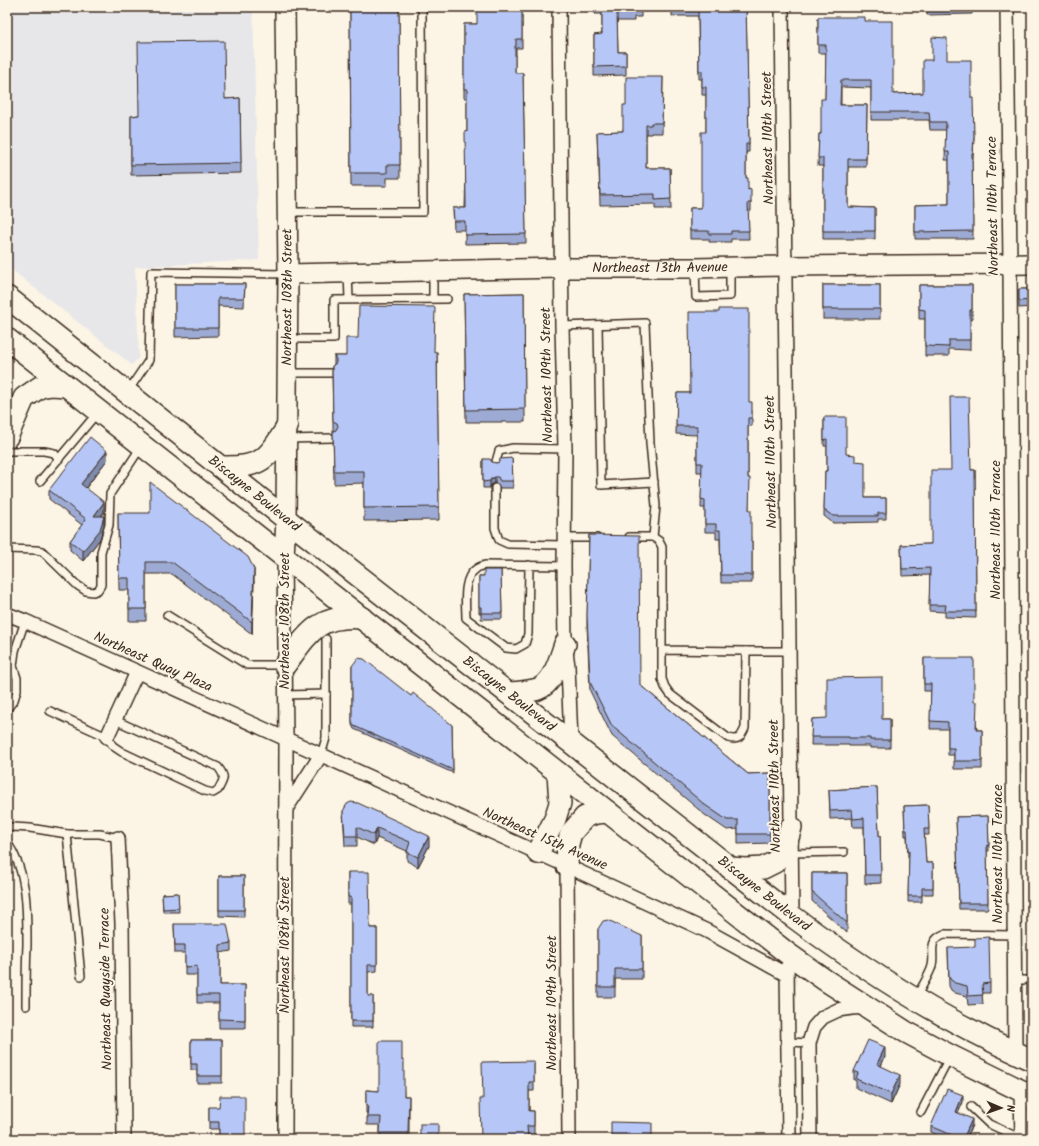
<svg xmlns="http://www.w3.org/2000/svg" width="1039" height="1146" font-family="Kalam,sans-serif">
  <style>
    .built { fill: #e7e7ea }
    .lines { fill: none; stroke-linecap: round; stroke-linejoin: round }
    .lane-casing { stroke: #3b2a1e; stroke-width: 10 }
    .street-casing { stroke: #3b2a1e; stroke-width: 16 }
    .secondary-casing { stroke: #3b2a1e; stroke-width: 22 }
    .primary-casing { stroke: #3b2a1e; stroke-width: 24 }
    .lane { stroke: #fcf5e5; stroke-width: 7 }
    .street { stroke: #fcf5e5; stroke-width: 13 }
    .secondary { stroke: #fcf5e5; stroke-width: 19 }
    .primary { stroke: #fcf5e5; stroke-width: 21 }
    .wall { fill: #9dabd4; stroke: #3b2a1e }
    .shaded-wall { fill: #7f8bad; stroke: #3b2a1e }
    .building { fill: #b6c7f7; stroke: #3b2a1e }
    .labels { text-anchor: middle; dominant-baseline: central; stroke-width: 4; stroke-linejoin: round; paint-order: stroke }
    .street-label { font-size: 14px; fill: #3b2a1e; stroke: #fcf5e5 }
  </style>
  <rect width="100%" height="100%" fill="#fcf5e5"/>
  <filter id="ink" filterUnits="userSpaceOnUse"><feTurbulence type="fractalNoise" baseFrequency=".025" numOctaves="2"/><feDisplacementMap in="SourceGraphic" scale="8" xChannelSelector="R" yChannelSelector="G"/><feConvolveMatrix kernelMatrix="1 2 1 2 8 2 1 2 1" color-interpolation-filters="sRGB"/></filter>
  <g filter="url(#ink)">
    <polygon class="built" points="7,7 253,7 259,260 135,267 139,357 132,365 7,266"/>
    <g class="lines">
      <defs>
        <g id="lane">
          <polyline points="288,212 423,212 422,7"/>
          <polyline points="695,268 696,297 730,296 730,268"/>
          <polyline points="348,273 349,299"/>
          <polyline points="433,273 433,298"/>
          <polyline points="598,325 601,485 654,482"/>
          <polyline points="562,326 645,323 650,443 656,506 653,537"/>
          <polyline points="289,339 334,339 334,300 447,299"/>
          <polyline points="289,373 332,373"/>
          <polyline points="128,391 149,360 151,272 287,274"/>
          <polyline points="287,439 333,438"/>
          <polyline points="7,451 44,451 54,453 59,459"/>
          <polyline points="495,465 499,451 513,448 565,449"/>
          <polyline points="40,481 98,412"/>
          <polyline points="495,488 495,528 499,540 508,544 564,545"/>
          <path d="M629,537H653L659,541L662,547V679L665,687L670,694L728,738C739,741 741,737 745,728L746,651L662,650"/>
          <polyline points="564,538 597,538"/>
          <polyline points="7,549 36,550 42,551 77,585 86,591 93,592 98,590 101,585 101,552 109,525 110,494 141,447"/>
          <path d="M529,565L528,634L525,644L516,649L506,648L466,618C466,604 462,578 476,569C478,567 482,566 485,565L564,566"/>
          <polyline points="167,615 247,665 283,665"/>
          <polyline points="746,651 789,651"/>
          <polyline points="7,661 13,666"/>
          <polyline points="285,695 326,694"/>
          <polyline points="7,709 14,700 17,690 17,678 13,666 15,651 25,621"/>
          <path d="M50,711L107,737L113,746L122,752L205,791L213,793L218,790C224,779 226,777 218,767L115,720"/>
          <polyline points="321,755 326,738 326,639"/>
          <polyline points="7,828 13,827 30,828 67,834 100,834 118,838"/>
          <polyline points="67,834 81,976"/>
          <path d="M7,842C28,872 27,910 27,945C26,966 26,986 26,1006"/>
          <polyline points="791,853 844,852"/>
          <polyline points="1015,980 1032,980"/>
          <path d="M916,997C921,988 927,979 931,969C937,955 925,942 944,934L1015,935"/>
          <polyline points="789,1042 809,1043"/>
          <polyline points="971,1107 989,1124 1022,1139"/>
          <polyline points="921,1112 949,1058"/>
        </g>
        <g id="street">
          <polyline points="559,7 562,326 565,449 564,566 565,644 568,666 571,742"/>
          <polyline points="782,7 792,916"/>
          <polyline points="1007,7 1010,264 1015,1053"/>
          <polyline points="284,557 286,739 285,1139"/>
          <polyline points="7,614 25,621 567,866 707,931 787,975"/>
          <polyline points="107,737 137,672"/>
          <polyline points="286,809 321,755"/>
          <polyline points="118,838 122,923 124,1139"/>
          <polyline points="567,866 569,1139"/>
          <polyline points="787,967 789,1139"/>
          <polyline points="1021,1092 1022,1139"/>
          <polyline points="810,1139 809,1043 814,1027 823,1017 838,1010 852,1008 867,1007"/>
        </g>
        <g id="secondary">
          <path id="s1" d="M288,274L562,268H695L785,266L1032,264"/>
          <path id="s2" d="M284,557L286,519L288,274L285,7"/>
        </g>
        <g id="primary">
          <path id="s3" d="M7,297L286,519L792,916C867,972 946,1022 1032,1060"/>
          <polyline points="7,339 787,953 825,980 906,1032 951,1056 1032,1096"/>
          <polyline points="7,437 24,398 40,387 52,385 66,386"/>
          <path d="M221,467C260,468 268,460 287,427"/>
          <path d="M285,665C308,634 317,614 362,618"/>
          <path d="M510,693C519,692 529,692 538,689C554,683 560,658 565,644"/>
          <polyline points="538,853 555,819 560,803 558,773"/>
          <polyline points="567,866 568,844 571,833 585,817 596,813 608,812"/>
          <polyline points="730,868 746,869 763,868 775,862 785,849 791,827"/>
        </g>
      </defs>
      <use href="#lane" class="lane-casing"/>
      <use href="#street" class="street-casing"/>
      <use href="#secondary" class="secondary-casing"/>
      <use href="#primary" class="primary-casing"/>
      <use href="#lane" class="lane"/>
      <use href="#street" class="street"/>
      <use href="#secondary" class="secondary"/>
      <use href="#primary" class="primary"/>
    </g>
    <g class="wall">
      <polygon points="350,7 399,7 400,178 387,178 387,186 351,186"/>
      <polygon points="522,7 522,48 516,48 516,55 515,55 515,73 523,73 526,243 465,244 465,230 454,230 453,208 465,208 467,132 467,98 464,98 464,24 477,24"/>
      <polygon points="595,7 641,7 641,17 634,17 634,21 617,21 618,52 626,52 626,75 594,76 594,35 602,34 602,14 595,14"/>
      <polygon points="672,7 746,7 749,144 749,152 746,152 746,178 748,190 751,203 751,211 748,211 749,239 731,239 731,242 709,242 709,239 690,239 690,208 701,208 706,132 706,95 702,95 702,79 699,79 698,16 672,16"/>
      <polygon points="927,7 972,7 972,14 927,15"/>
      <polygon points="818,17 865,21 893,94 923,93 947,60 971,98 974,136 973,160 972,160 973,239 915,239 915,205 949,204 949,160 945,160 946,130 930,130 929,120 871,120 871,88 841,87 841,105 867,105 866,167 848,167 848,207 875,208 875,239 823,239 823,166 818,166 819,134 821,134 825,99 826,53 818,53"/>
      <polygon points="663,77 662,133 651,133 651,134 646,134 646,168 670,168 671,209 655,209 655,204 600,205 599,167 598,167 597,132 623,131 626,105"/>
      <polygon points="240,98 241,173 131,175 131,116 139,115 225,99"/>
      <polygon points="175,284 245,284 244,307 218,306 218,336 175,337"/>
      <rect x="823" y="285" width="57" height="34"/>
      <polygon points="919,285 972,285 972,320 970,320 970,350 949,349 949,356 925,356 925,319 919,319"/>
      <polygon points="1019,289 1032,289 1032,307 1019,308"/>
      <polygon points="524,293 525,422 466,422 464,294"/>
      <polygon points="437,352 439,520 364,521 364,483 334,484 332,366 334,364 334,356 346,356"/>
      <polygon points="677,393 689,393 749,402 752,411 752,426 748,426 748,478 749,510 751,542 752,542 752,583 721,583 720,539 716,539 716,532 705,532 705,508 701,508 702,472 697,472 697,435 676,434"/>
      <polygon points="824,417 846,454 855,461 865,498 886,498 886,519 878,519 878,522 833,523 824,516 825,471 827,471 827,446 824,446"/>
      <polygon points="512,458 513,488 500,488 498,484 495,483 491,485 490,488 483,488 483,459 496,463"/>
      <polygon points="107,460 86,488 104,512 102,516 104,525 100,539 83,561 70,550 70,541 82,525 49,499 49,490"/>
      <polygon points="971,470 975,470 976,618 945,617 945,612 929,611 930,575 902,576 901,545 931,544"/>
      <polygon points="118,513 254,581 252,634 172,574 146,574 146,621 129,621 129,590 119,590"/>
      <polygon points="589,535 640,685 748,774 770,773 770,843 738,844 738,829 727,830 705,815 612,736 590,691 587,625"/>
      <polygon points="501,570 502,619 481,619 481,613 479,613 479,576 484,576"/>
      <polygon points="924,658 974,702 977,730 982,730 982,769 954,769 954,755 948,755 948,729 930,729 931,691 924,691"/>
      <polygon points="352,666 411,696 452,725 453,773 354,729 352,725"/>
      <polygon points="812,719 890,719 890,748 870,748 870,746 849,746 849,745 811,745"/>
      <polygon points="877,787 879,836 880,836 881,883 865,884 864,827 853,827 852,818 830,819 829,790"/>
      <polygon points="928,805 929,835 924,835 926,863 933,863 933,894 922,894 922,902 908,902 909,857 908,857 907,836 905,836 904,806"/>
      <polygon points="343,811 429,846 418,867 407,861 407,851 377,838 374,845 357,837 357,846 345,846"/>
      <polygon points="988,816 989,851 987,851 988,909 959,909 956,817"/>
      <polygon points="348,872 370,928 377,928 377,971 368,972 368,996 373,996 373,1027 351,1027 351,904 348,904"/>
      <polygon points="812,873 847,873 847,933 812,901"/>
      <polygon points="219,876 244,876 244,917 219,916"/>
      <polygon points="178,893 179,912 163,912 162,894"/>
      <polygon points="174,924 231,943 231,951 220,953 220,985 245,985 245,1028 219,1028 219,1003 197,1003 197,975 185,975 185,953 175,953"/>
      <polygon points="598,929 642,936 642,979 615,979 615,997 598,997"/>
      <polygon points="948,948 990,983 990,993 982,993 983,1004 968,1005 967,996 955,993 951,990 949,986"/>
      <polygon points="191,1040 222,1040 222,1083 197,1083 197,1070 191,1070"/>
      <polygon points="885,1057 881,1066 900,1084 891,1104 856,1088 856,1081 854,1080 854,1071"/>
      <polygon points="402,1060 404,1096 409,1096 409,1139 380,1139 380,1125 367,1125 367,1113 366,1113 366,1090 379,1091"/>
      <polygon points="534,1061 534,1091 529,1091 529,1111 534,1111 534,1136 527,1136 483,1099"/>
      <polygon points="963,1102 958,1113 972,1125 966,1139 946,1139 931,1132 931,1126"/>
      <polygon points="209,1107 245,1139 219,1139 219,1129 209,1129"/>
    </g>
    <g class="shaded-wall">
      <polygon points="107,451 107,460 81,494 81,484"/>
      <polygon points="495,477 495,483 491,485 490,488 490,481 491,479"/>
      <polygon points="104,502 104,512 94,525 94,516"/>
      <polygon points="104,516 104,525 100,539 83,561 83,551"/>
      <polygon points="254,569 254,581 252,634 252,622"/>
      <polygon points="377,828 377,838 374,845 374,835"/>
      <polygon points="429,836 429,846 418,867 418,857"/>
      <polygon points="885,1047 885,1057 877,1074 877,1064"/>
      <polygon points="900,1075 900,1084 891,1104 891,1094"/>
      <polygon points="963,1095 963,1102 956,1118 956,1112"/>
      <polygon points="972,1119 972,1125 966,1139 963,1139"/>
    </g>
    <g class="building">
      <polygon points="350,7 399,7 400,165 387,165 387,173 351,173"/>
      <polygon points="477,7 522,7 522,39 516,39 516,46 515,46 515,73 523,73 526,234 465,235 465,221 454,221 453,208 466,208 465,132 467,132 467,89 464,89 464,24 477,24"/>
      <polygon points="602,7 641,7 641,8 634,8 634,12 617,12 618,52 626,52 626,66 594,67 594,35 602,34"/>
      <polygon points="672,7 746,7 747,45 749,144 746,144 746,178 748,178 748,190 751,189 751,203 748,203 749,231 731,231 731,234 709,234 709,231 690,231 690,208 701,208 701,132 706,132 706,87 702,87 702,71 699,71 698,8 672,8"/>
      <polygon points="818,17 865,17 865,21 893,21 893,94 923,93 923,60 932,60 932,37 947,38 947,60 971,60 971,98 973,98 974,136 973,153 972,153 973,231 915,232 915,205 949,204 949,152 945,152 946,122 930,122 929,112 871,112 871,80 841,80 840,105 867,105 866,159 848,159 848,207 875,208 875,231 823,231 823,158 818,158 819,134 821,134 821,99 825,99 826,45 818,45"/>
      <polygon points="224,41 225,99 240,98 241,163 131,165 131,116 139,115 138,42"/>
      <polygon points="626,77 663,77 662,123 651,123 651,125 646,125 646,168 670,168 671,199 655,200 655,194 600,195 599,158 598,158 597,132 623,131 623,105 626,105"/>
      <polygon points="175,284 245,284 244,298 218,298 218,328 175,328"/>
      <rect x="823" y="285" width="57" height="24"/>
      <polygon points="919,285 972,285 972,310 970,310 970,340 949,340 949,347 925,346 925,310 919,309"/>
      <polygon points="1019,289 1032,289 1032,300 1019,301"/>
      <polygon points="524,293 525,409 466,410 464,294"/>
      <polygon points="359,306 435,307 434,352 437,352 439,507 364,508 364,471 334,471 333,431 336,430 338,426 337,423 333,421 332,366 336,363 336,359 334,356 346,356 346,338 358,338"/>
      <polygon points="719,309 749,309 749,402 752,402 752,418 748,418 748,478 750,478 749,510 751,510 751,542 752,542 752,575 721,575 720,530 716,530 716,524 705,524 705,500 701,499 702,463 697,463 697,426 676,426 677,393 690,393 689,312 719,312"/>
      <polygon points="950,397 969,397 971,470 975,470 976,611 945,611 946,605 929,605 930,568 902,569 901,545 931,544 931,470 951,470"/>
      <polygon points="824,417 846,417 846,454 855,455 855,461 865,462 865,498 886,498 886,513 878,513 878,516 833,516 824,510 825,471 827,471 827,439 824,440"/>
      <polygon points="90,437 107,451 81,484 104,502 94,516 104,516 100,530 83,551 70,541 86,519 49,490"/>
      <polygon points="512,458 513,481 500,481 498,477 495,477 491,479 490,481 483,482 483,459 490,459 492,462 496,463 499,462 500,459"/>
      <polygon points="150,482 248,557 254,569 252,622 172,562 146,562 146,609 129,609 129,578 119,578 118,513 150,513"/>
      <polygon points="589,535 639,536 640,685 748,774 770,773 770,834 738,834 738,820 727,820 705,805 612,726 590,682 587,616"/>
      <polygon points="484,570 501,570 502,613 481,613 481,607 479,607 479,576 484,576"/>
      <polygon points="358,658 364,659 411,696 413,693 452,725 453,770 354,726 352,721 352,666"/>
      <polygon points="924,658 974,658 974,702 977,702 976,730 982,730 982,761 954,761 954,748 948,748 948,722 930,721 931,684 924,684"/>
      <polygon points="882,677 882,719 890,719 890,740 870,740 870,738 849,738 849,737 811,737 812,719 827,718 827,678"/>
      <polygon points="877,787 879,836 880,836 881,875 865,875 864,818 853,819 852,810 830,811 829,790"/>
      <polygon points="351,802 358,803 429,836 418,857 407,852 410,842 377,828 374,835 357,827 357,836 345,836 343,811 347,804"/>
      <polygon points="928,805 929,829 924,829 926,863 933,863 933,888 922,888 922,896 908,896 909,851 908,851 907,830 905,830 904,806"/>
      <polygon points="988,816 989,845 987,845 988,903 959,903 956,817"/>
      <polygon points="348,872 369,872 370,928 377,928 377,965 368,965 368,996 373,996 373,1021 351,1021 351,897 348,897"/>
      <polygon points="812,873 847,873 847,923 812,892"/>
      <rect x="219" y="876" width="25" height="34"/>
      <polygon points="178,893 179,908 163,909 162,894"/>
      <polygon points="608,920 642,936 642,969 615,969 615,987 598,987 598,929 603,921"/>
      <polygon points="174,924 227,924 231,943 220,945 220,985 245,985 245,1020 219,1019 219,995 197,995 197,966 185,967 185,945 175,945"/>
      <polygon points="989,937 990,983 982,984 983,995 968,996 967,986 955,983 951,980 949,977 948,948 975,947 975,938"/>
      <polygon points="191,1040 222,1040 222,1076 197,1076 197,1064 191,1064"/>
      <polygon points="868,1040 885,1047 877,1064 900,1075 891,1094 856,1079 858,1073 854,1071"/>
      <polygon points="379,1041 402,1041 402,1060 404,1060 404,1096 409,1096 408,1133 380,1133 381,1117 367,1117 368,1105 366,1105 366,1090 379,1091"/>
      <polygon points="534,1061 534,1082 529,1082 529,1111 534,1111 534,1126 527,1126 528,1139 481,1139 480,1099 483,1099 482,1062"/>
      <polygon points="947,1089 963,1095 956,1112 972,1119 963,1139 961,1139 931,1126"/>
      <polygon points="220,1096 245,1096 245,1139 220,1139 220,1137 219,1137 219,1122 209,1122 209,1107 219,1107"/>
      <polygon points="611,1122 652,1123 652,1139 611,1139"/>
      <rect x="420" y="1124" width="18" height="15"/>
    </g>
  </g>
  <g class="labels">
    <g class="street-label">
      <text transform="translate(768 138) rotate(-91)">Northeast 110th Street</text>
      <text transform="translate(993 206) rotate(-91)">Northeast 110th Terrace</text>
      <text stroke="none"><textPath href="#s1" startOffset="372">Northeast 13th Avenue</textPath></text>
      <text stroke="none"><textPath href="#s2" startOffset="260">Northeast 108th Street</textPath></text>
      <text transform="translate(547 375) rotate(-91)">Northeast 109th Street</text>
      <text transform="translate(771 462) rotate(-91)">Northeast 110th Street</text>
      <text stroke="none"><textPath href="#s3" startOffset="316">Biscayne Boulevard</textPath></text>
      <text transform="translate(996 530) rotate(-90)">Northeast 110th Terrace</text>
      <text transform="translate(285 621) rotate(-90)">Northeast 108th Street</text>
      <text transform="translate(153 662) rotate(24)">Northeast Quay Plaza</text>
      <text stroke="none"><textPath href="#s3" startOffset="640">Biscayne Boulevard</textPath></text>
      <text transform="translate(775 786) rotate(-91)">Northeast 110th Street</text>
      <text transform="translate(545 839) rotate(24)">Northeast 15th Avenue</text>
      <text transform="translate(998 854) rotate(-90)">Northeast 110th Terrace</text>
      <text stroke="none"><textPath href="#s3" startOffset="964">Biscayne Boulevard</textPath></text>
      <text transform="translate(285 945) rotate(-90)">Northeast 108th Street</text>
      <text transform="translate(106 989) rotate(-91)">Northeast Quayside Terrace</text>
      <text transform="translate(552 1003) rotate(-90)">Northeast 109th Street</text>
    </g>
  </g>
  <rect width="1039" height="1146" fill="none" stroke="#fcf5e5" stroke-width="24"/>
  <rect x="12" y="12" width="1015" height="1122" fill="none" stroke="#3b2a1e" stroke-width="1.5" filter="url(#ink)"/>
  <g transform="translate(1001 1108) rotate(92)" stroke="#fcf5e5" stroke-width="3" paint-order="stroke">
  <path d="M0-3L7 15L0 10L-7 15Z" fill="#3b2a1e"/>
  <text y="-6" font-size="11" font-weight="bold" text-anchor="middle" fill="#3b2a1e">N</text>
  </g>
</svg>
